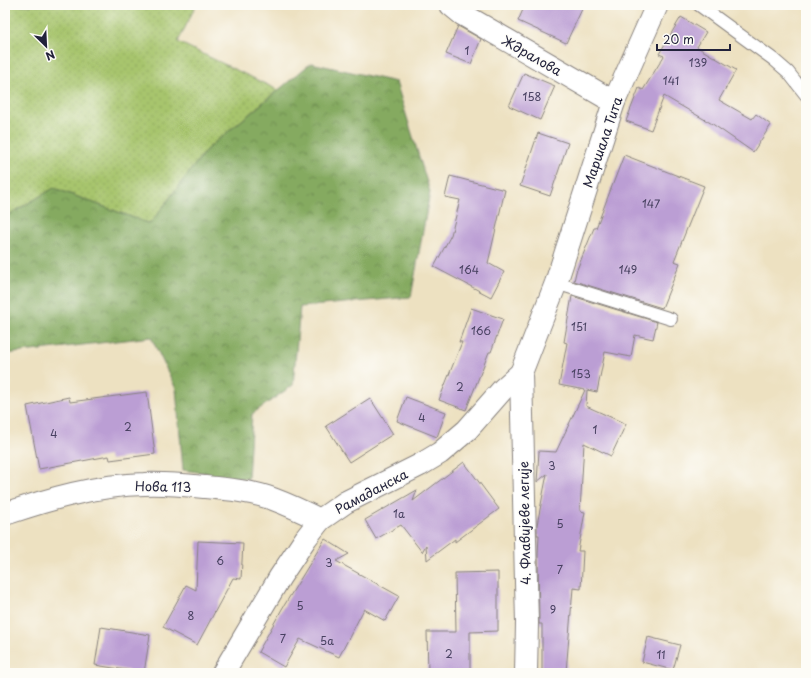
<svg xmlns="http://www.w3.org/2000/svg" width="811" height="678" font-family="'Playpen Sans',sans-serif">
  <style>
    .grass { fill: url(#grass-dots); stroke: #647454 }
    .forest { fill: url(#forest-crowns); stroke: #54664e }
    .building { fill: #bb9ed4 }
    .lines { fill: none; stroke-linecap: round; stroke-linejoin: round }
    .lane-casing { stroke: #88827e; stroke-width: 14 }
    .street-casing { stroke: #88827e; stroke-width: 24 }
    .lane { stroke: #fff; stroke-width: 12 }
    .street { stroke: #fff; stroke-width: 22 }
    .labels { text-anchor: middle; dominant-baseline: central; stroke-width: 3; stroke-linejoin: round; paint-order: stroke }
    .number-label { font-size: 11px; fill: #484161 }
    .street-label { font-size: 13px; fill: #22223b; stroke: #fdfcf7 }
  </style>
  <defs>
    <pattern id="grass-dots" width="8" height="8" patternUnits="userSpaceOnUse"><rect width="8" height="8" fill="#a7c56d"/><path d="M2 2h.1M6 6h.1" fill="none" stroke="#8fa95f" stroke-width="1.8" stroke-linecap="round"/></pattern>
    <pattern id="forest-crowns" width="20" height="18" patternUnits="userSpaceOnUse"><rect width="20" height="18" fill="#85aa60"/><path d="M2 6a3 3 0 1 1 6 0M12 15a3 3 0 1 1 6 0" fill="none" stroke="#6c8a50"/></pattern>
  </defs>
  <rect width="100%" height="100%" fill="#fdfcf7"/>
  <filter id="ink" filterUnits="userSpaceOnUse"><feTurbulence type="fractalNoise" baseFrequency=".025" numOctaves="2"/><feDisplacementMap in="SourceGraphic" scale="8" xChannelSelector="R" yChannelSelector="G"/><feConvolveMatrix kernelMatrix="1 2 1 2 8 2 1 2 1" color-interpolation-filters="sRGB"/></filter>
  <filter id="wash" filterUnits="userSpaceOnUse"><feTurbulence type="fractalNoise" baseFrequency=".012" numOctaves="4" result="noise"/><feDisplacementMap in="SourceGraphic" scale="16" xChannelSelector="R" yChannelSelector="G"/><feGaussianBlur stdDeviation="0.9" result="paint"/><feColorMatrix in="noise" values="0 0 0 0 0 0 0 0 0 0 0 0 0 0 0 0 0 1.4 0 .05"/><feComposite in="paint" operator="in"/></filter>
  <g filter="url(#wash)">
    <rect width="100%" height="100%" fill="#ede1c1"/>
    <polygon class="grass" points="5,5 196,5 178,42 278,90 206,150 150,224 54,188 5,217"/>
    <polygon class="forest" points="311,63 396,82 430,192 411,297 300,307 293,385 252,414 248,479 183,470 176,389 151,337 5,354 5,217 54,188 150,224 206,150"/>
    <g id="blocks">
      <g class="building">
        <polygon points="525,5 584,5 566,43 518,21"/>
        <polygon points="681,17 706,32 697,47 736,70 719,100 752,119 756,114 771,125 753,152 714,125 664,96 651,130 626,121 639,88 643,90 664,56 659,54"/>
        <polygon points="458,26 481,39 471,64 446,54"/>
        <polygon points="524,73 555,86 540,120 509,106"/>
        <polygon points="538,133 568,143 550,196 520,186"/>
        <polygon points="624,155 704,186 674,261 680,263 662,308 574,281 576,272 594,228 596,228"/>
        <polygon points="450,176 505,190 488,263 504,272 491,297 434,267 451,235 460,200 445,197"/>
        <polygon points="572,296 657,322 653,339 635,335 631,357 605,352 597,392 587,390 586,406 626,424 611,456 584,443 580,511 585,512 578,551 583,551 581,589 573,588 566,672 542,673 542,624 539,624 538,555 539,535 537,535 537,525 547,474 537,482 539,451 556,452 585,390 559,385 567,343 564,342"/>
        <polygon points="471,308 503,319 491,352 489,352 466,410 439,400 462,342 459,342"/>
        <polygon points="147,392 155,454 110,460 109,456 39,469 27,406 69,397 70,402"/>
        <polygon points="406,397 446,412 437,437 397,421"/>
        <polygon points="370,398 393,434 349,462 326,426"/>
        <polygon points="464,462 499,509 455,542 455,539 427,560 426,545 422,552 401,525 376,539 365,520 417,490 413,501"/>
        <polygon points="325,539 349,554 336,561 399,596 385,621 364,609 339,657 300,639 284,667 258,652 282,609"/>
        <polygon points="198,541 243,543 241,579 233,578 197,645 163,627 186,585 196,590"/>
        <polygon points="498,572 498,631 470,632 470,673 428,673 427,632 456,632 455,573"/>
        <polygon points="101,627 150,635 144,673 95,665"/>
        <polygon points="648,637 680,645 673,670 642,662"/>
      </g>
    </g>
  </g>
  <g filter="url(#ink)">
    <use href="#blocks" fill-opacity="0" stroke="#88827e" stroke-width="1"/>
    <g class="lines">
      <defs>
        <g id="lane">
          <polyline points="699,5 773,59 788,72 806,95"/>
          <polyline points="556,283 671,319"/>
        </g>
        <g id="street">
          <polyline points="451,5 462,14 614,102"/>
          <path d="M5,514C49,499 97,485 144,484C164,483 184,485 204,487C227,489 251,491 273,499C289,505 304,512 320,520"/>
          <polyline points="223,673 280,577 306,538 320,520 346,502 420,465 440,453 467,430 503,389 521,373"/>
          <polyline points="526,673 527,623 521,373 556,283 614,102 657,5"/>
        </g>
      </defs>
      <use href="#lane" class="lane-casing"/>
      <use href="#street" class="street-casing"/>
      <use href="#lane" class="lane"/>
      <use href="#street" class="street"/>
    </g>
  </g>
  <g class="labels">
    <g class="number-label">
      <text x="467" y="50">1</text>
      <text x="698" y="62">139</text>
      <text x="671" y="80">141</text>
      <text x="532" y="96">158</text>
      <text x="651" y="203">147</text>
      <text x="469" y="269">164</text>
      <text x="628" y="269">149</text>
      <text x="579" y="326">151</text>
      <text x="481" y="330">166</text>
      <text x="581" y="373">153</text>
      <text x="460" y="386">2</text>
      <text x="422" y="417">4</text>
      <text x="128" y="426">2</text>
      <text x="595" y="429">1</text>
      <text x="54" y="433">4</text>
      <text x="552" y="465">3</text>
      <text x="399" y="513">1a</text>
      <text x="560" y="523">5</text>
      <text x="220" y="560">6</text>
      <text x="329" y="562">3</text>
      <text x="560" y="569">7</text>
      <text x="300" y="605">5</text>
      <text x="553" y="609">9</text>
      <text x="191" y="615">8</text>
      <text x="283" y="638">7</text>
      <text x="327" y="640">5a</text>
      <text x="449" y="653">2</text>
      <text x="661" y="654">11</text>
    </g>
    <g class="street-label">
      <text transform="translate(532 55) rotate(30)">Ждралова</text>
      <text transform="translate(602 142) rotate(-71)">Маршала Тита</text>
      <text transform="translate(163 486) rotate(1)">Нова 113</text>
      <text transform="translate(371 491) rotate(-28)">Рамаданска</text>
      <text transform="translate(524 523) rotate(-91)">4. Флавијеве легије</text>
    </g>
  </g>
  <rect width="811" height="678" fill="none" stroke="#fdfcf7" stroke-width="20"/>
  <g transform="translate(46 46) rotate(156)" stroke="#fdfcf7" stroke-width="3" paint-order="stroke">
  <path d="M0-3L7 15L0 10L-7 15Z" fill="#22223b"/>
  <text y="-6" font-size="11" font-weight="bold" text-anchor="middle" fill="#22223b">N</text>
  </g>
  <path d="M657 44v6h73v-6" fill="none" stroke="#22223b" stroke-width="2"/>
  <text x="663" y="44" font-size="12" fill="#22223b" stroke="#fdfcf7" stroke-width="3" paint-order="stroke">20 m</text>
</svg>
